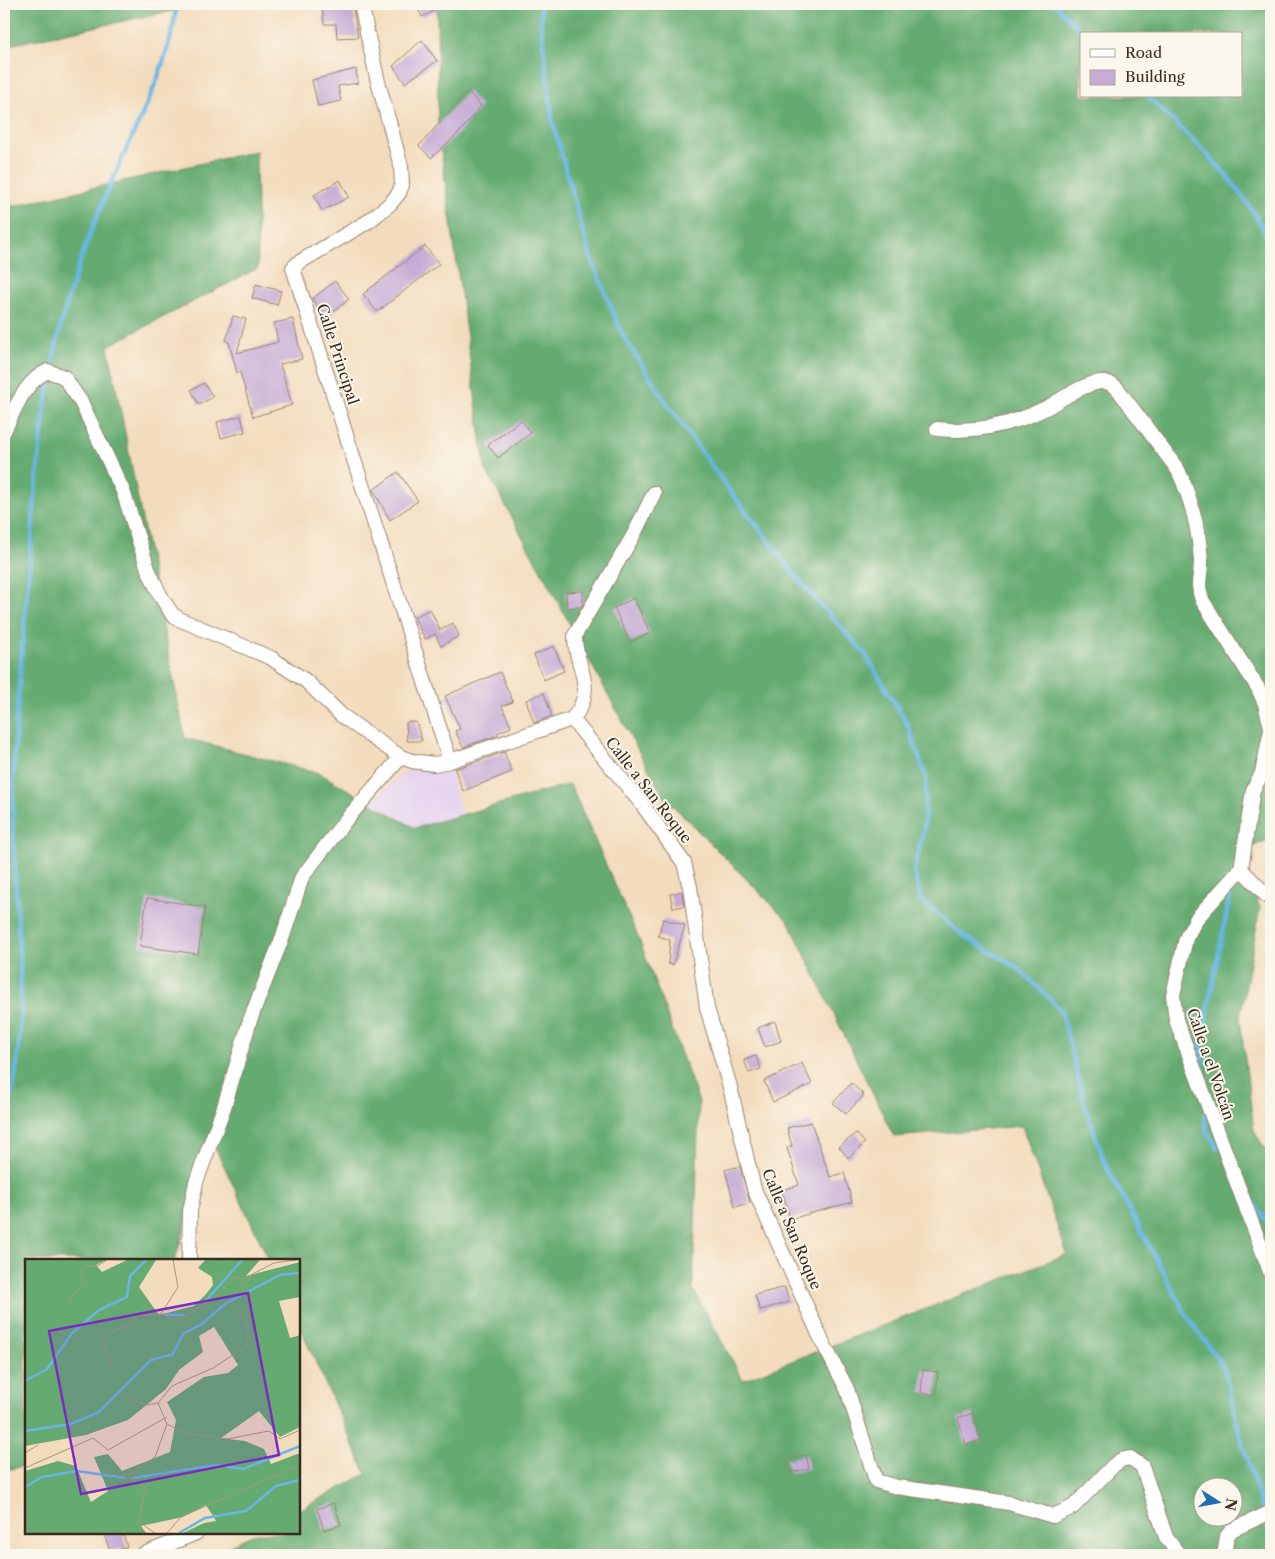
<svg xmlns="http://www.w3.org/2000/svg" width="1275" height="1559" font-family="'Libre Caslon Text',serif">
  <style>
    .built { fill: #e6d3f0 }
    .forest { fill: #65ab71; stroke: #506a48; fill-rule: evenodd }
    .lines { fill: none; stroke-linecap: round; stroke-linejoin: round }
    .stream { stroke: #69b6e2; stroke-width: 4.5 }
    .building { fill: #c6abd6 }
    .minor-casing { stroke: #97836e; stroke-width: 16 }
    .minor { stroke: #fff; stroke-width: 14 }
    .labels { text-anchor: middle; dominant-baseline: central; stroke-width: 4; stroke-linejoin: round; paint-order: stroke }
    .street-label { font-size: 15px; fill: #3b2a1e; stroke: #fbf7ec }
    .inset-river { fill: none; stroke: #69b6e2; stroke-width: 2.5 }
    .inset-road { fill: none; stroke: #a9957d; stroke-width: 1 }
    .view { fill: #7b2cbf; fill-opacity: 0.15; stroke: #7b2cbf; stroke-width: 2.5 }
    .inset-edge { fill: none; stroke: #3b2a1e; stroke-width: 2.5 }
  </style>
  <rect width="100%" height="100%" fill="#fbf7ec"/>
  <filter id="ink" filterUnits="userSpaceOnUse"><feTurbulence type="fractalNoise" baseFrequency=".02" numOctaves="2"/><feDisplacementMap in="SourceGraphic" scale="10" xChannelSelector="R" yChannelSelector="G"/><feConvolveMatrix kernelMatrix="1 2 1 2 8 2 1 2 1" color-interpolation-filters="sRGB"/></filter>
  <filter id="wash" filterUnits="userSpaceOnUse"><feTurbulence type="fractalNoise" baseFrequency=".0096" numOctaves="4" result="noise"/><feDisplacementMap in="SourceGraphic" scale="20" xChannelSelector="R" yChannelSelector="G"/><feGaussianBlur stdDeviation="1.12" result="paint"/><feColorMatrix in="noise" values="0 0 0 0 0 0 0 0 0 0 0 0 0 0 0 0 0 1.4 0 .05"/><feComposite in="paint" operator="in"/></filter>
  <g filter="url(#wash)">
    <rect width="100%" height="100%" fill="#f3dcbd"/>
    <polygon class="built" points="413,770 450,773 464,821 379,842 371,809 376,798 401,774"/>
    <g class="forest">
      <polygon points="4,4 205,4 4,46"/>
      <path d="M437,4H1271V838L1240,853L1260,908L1240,1018L1254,1131L1271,1158V1555H212L255,1533H299V1510L366,1474L299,1325V1260H269L211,1139L175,1260H26V1465L4,1471V208L256,151L258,268L108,346L185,738L319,773L415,828L570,784L639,939L699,1102L693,1289L743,1380L1067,1254L1022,1126L894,1137L789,922L663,796L485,468L438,129ZM1081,34H1241V96H1081ZM1202,1486H1232V1516H1202Z"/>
    </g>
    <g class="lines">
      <g class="stream">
        <polyline points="541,4 541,25 553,124 590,256 622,334 670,408 724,483 803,585 865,654 908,725 926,777 924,828 914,871 921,900 964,936 1019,969 1061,1010 1084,1102 1106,1166 1187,1316 1224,1368 1241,1439 1271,1537"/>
        <polyline points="1055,4 1084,34"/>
        <path d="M1147,96C1198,145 1239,178 1271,244"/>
        <polyline points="1203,1076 1201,1043 1230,896"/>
        <polyline points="1205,1114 1206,1130 1218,1148"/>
        <path d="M4,1121C34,1034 15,921 13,830C12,755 19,680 26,606C32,532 37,457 49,383C60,313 83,246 112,181C137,124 169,67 177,4"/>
        <polyline points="1247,1192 1271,1227"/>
      </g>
    </g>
    <g id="blocks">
      <g class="building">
        <polygon points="352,4 358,37 337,38 336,24 324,24 322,5"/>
        <polygon points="415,4 449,4 422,17"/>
        <polygon points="422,40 437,61 405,83 393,66"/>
        <polygon points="356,69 358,83 338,86 341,101 318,106 312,80"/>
        <polygon points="468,91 481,106 460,132 431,158 419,146"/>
        <polygon points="340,180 349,197 322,211 314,195"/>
        <polygon points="425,246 439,264 377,312 363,294"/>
        <polygon points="335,281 349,299 326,318 312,299"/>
        <polygon points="256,284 281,291 277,305 252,298"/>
        <polygon points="233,316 246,319 237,353 278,342 274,323 293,319 302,359 280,364 292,405 253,417 240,372 237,373 229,342 226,341"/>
        <polygon points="204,383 213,397 199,405 191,390"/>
        <polygon points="241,416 245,432 221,438 217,422"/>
        <polygon points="521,420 531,433 498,458 488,445"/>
        <polygon points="398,472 418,501 390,520 373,490"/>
        <polygon points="583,591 583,604 581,607 567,608 566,592"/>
        <polygon points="634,598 650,633 630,642 614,608"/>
        <polygon points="430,609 440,630 453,623 459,636 441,646 435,634 425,639 414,617"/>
        <polygon points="554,646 564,671 544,680 534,655"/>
        <polygon points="500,672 513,702 502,706 511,727 497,733 498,735 463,747 455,731 460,729 445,696"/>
        <polygon points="544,693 552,716 534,723 526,700"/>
        <polygon points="406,722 416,722 422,741 407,741"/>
        <polygon points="504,752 512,772 463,791 455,769"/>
        <polygon points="682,891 684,906 673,908 670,894"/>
        <polygon points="147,898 205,907 198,954 140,946"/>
        <polygon points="663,919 685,925 673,965 668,964 670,940 658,936"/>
        <polygon points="775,1021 781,1041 765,1047 758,1028"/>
        <polygon points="756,1056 761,1069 749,1073 744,1060"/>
        <polygon points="802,1063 812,1084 773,1102 764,1081"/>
        <polygon points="851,1083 864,1095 846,1114 833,1103"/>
        <polygon points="811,1122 830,1177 844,1173 852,1202 790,1219 782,1190 799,1185 787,1148 792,1146 787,1128"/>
        <polygon points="856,1133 865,1143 848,1158 839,1147"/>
        <polygon points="740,1166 750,1203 735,1207 725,1170"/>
        <polygon points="785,1287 789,1302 760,1310 755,1295"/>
        <polygon points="923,1370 938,1372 936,1395 921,1393"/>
        <polygon points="973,1413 981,1440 966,1445 958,1418"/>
        <polygon points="806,1455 809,1469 789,1473 786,1459"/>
        <polygon points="334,1503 341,1525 324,1530 317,1509"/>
        <polygon points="104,1533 123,1533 127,1547 110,1552"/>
      </g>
    </g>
  </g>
  <g filter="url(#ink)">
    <use href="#blocks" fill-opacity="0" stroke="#97836e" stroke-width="1"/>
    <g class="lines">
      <defs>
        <g id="minor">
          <polyline points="361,4 377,78 401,166 402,185 399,193 391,203 369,221 298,263 293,268 450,761"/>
          <path d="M937,429C976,433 1013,425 1048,407C1064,398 1081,385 1100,382C1107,381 1111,384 1117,388L1178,470C1191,498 1199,530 1201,561C1201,577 1196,583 1202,600L1258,688L1265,704L1271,727"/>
          <path d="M4,431C15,410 24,381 48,371L64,377L81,402L123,491L148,569L160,595L172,614L179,619L271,658L306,681L341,715L376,740L401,757L412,761L434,764L450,761L572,719L642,804L684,863L690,887L707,1008L730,1087L754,1189L822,1341L847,1389L876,1481L897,1487L1009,1503L1053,1516L1073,1507L1114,1465L1121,1460L1130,1458L1142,1466L1166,1537L1179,1555"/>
          <path d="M572,719C600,688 573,664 575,635L633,536L654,493"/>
          <polyline points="1271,730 1262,773 1253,790 1241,869 1197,918 1186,938 1173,995 1176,1020 1271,1274"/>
          <polyline points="1241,869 1271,900"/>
          <polyline points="189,1260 190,1211 196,1182 224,1107 250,1020 283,936 302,877 345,821 401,757"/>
          <polyline points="142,1555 196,1533"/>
          <polyline points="1224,1555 1227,1536 1232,1530 1271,1512"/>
        </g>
      </defs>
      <use href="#minor" class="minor-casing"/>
      <use href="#minor" class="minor"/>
    </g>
  </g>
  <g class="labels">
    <g class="street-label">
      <text transform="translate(338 354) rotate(72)">Calle Principal</text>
      <text transform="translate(649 790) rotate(52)">Calle a San Roque</text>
      <text transform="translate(1211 1064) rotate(71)">Calle a el Volcán</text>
      <text transform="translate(792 1229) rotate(67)">Calle a San Roque</text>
    </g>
  </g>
  <g transform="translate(25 1259)">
    <rect width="275" height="275" fill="#f3dcbd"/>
    <path d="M0,1H81L71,6L77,13L102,1H131L114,28L134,56L169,47L181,35L188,26L187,18L173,9L180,1H235L221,17L275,3V38L254,42L265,79L275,76V168L255,178L234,152L196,179L220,182L239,190L246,205L275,194V274H158L179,264L191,262L181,246L158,258L116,267L121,274H0V212L33,202L51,207L66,243L83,232L69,198L83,195L97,212L145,193L151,161L142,143L179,118L203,114L213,106L189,68L174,77L178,93L154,111L141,130L103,161L61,176L0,187Z" fill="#65ab71"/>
    <path class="inset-river" d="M179,44L217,1M140,56H159M0,122L22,110L47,74L74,51L102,38L105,17L121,1M0,172L46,165L74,153L126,101L148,95L158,75L177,65L200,45L255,16L275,14M107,219L191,206L218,210L275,187M0,228L17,218L52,212L100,219M154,274L180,259L221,252L251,227L275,221"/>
    <path class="inset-road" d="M45,45L44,41L60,23L56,13L61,7H72L82,1M136,55L153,28L148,1M87,105L78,83L88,72L102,67L114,56L136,55L146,60H155L189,40L208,19H220L249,4L271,1M102,139L122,146L133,144M142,165L133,144L147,127L188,109L223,86V63L214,55L227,43L216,33L227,16M142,165L160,174L202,180L244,172L255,180L275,171M0,194L13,186M0,209L68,179L83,191L142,158M130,274L114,263L120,228L102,218L130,198L142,165M142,274L156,258L275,206"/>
    <path class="view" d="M223,34L254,196L56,235L24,72Z"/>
    <rect width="275" height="275" class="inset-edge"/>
  </g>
  <rect width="1275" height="1559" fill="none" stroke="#fbf7ec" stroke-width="20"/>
  <rect x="1080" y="32" width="162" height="65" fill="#fbf7ec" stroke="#aea59a"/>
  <rect x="1090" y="49" width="25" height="8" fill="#ffffff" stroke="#aea59a"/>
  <text x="1125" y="58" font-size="15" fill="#3b2a1e">Road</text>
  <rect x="1090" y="70" width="25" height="15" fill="#c6abd6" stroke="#aea59a"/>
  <text x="1125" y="82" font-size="15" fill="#3b2a1e">Building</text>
  <g transform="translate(1218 1502) rotate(101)"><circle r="24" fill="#fbf7ec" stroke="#aea59a"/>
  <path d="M0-4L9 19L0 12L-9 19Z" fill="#1f6fb2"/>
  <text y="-8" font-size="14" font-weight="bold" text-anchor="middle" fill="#3b2a1e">N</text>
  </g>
</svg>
